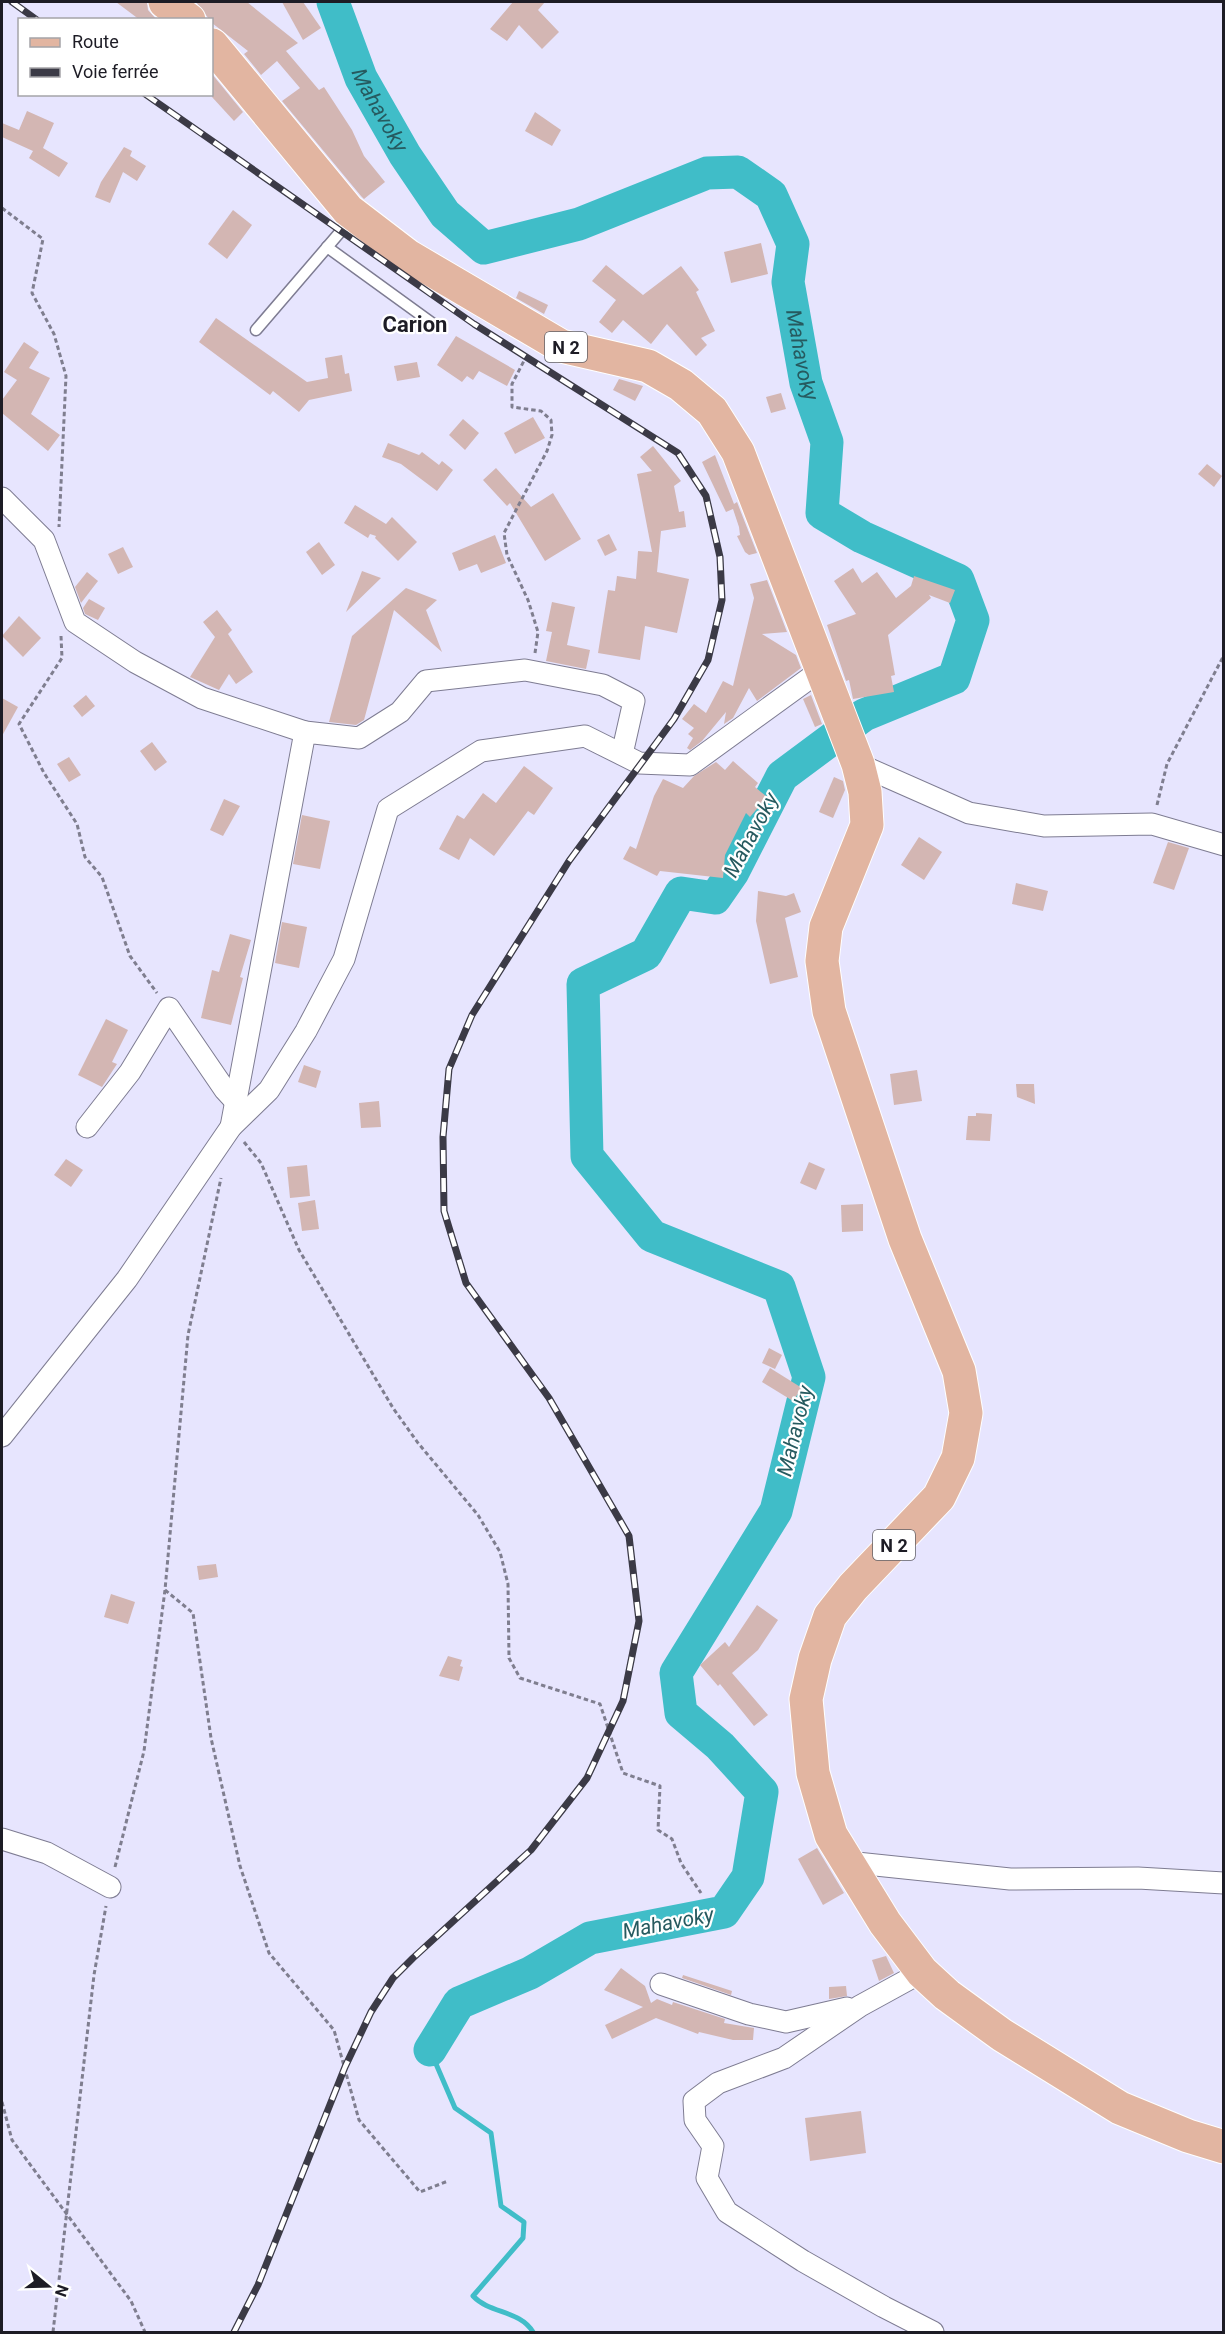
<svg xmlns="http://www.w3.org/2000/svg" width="1225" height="2334" font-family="Roboto,sans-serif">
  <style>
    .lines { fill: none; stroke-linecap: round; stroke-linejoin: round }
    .stream { stroke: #40bdc8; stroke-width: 5 }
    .river { stroke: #40bdc8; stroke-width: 33 }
    .building { fill: #d3b6b3 }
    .lane-casing { stroke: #7e7c92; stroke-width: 13 }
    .street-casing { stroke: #7e7c92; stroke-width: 23 }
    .primary-casing { stroke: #fff; stroke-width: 35 }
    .path { stroke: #7f7e8f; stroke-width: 3; stroke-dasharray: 4.5 3; stroke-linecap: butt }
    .lane { stroke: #fff; stroke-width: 10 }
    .street { stroke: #fff; stroke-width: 21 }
    .primary { stroke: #e2b5a1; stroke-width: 33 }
    .rail-casing { stroke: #3b3a46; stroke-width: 7 }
    .rail { stroke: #fff; stroke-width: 4.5; stroke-dasharray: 14; stroke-linecap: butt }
    .labels { text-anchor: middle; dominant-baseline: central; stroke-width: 4.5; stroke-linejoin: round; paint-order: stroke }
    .shield { fill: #fff; stroke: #616066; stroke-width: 1.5 }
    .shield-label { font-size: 18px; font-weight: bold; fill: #1d1c25 }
    .water-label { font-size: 21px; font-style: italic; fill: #265a5f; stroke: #fff }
    .quarter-label { font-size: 22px; font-weight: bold; fill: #1d1c25; stroke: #fff }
  </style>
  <rect width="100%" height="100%" fill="#e7e5fe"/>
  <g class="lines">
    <path class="stream" d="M430,2050L455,2108L491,2133L501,2206L524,2222L523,2238L473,2296C490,2314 520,2310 533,2332"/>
    <path class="river" id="s1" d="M333,2L361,78L405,155L445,214L484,248L579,224L707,173L738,172L771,195L793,244L788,282L806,383L827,442L822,513L862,537L958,580L973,620L954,678L864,715L782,776L733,872L715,898L681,893L646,954L583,984L587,1156L652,1236L779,1287L809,1377L776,1511L676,1673L681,1713L720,1746L762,1792L748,1877L724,1912L590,1938L530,1973L459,2003L430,2050"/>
  </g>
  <g class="building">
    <polygon points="116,2 147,2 148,10 157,20 140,20"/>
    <polygon points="196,2 247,2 298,43 286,51 319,90 324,87 352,130 364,156 385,182 364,199 361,196 282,101 300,88 277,61 261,75 244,54 248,51 212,23"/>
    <polygon points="282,2 303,2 321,28 303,40"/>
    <polygon points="513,2 545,2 538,10 559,32 542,49 519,25 507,41 490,29"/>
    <polygon points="212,74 243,112 234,121 212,97"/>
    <polygon points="27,111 54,123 43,148 68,163 59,177 29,158 33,151 2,137 2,123 19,130"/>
    <polygon points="535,112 561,130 552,146 525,131"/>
    <polygon points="124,147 132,151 130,156 146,166 137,181 123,172 110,203 95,197 101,182"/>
    <polygon points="233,210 252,225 227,259 208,244"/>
    <polygon points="761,243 768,274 731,283 724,252"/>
    <polygon points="606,265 643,295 681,266 699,290 696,292 715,331 701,338 707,345 696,356 667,324 651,344 623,320 612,333 599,322 616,300 592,281"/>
    <polygon points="519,291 548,305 544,314 516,298"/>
    <polygon points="216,318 307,382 328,378 325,358 342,355 345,374 349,373 352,391 309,400 299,412 273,391 270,395 199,342"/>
    <polygon points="456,336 515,370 507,386 479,371 473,380 467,376 462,382 437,365"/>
    <polygon points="24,342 39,352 29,368 50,378 31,414 60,435 48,451 2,413 2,400 17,380 4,372"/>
    <polygon points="417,362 420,377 397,381 394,366"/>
    <polygon points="619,379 643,386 635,401 613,390"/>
    <polygon points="781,393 786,409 771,413 766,397"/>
    <polygon points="533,417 545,438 515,454 504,433"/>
    <polygon points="463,419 479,433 465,450 449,435"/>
    <polygon points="388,443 419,455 422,452 439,465 442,461 453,470 437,491 401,464 382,457"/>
    <polygon points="653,446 681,481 674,486 679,512 684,511 686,527 661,531 657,572 689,579 677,633 645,626 640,660 598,653 608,590 615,591 617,576 636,579 638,551 652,552 637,474 652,471 640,457"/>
    <polygon points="715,455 734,504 737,502 757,553 749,555 745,552 737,536 740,535 739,527 733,509 726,512 702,462"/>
    <polygon points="1207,464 1222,476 1214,487 1198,474"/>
    <polygon points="496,468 531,507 553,493 581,539 545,561 510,503 507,506 483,480"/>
    <polygon points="355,505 386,524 392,517 417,542 398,561 375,538 376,536 370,534 368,538 344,523"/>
    <polygon points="609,534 617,550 605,556 597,540"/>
    <polygon points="495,535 506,563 481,573 477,564 459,571 452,553"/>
    <polygon points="319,542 335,565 322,575 306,552"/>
    <polygon points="123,547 133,567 118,574 108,554"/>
    <polygon points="853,568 862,583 877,572 896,598 911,586 914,576 955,590 950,603 929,595 931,598 888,635 895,675 891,676 894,692 853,699 849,680 846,681 827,625 856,614 834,581"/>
    <polygon points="362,571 381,578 346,612 359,579"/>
    <polygon points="87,572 98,581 81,603 75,587"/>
    <polygon points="767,580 787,632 762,634 796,655 801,668 757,701 749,688 733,718 724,724 726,712 702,741 690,750 687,748 693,738 688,734 694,728 682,719 694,704 706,713 723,681 733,686 754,598 750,584"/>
    <polygon points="406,588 437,600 426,610 442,652 394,610 364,720 356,725 329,722 352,636"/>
    <polygon points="89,599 105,608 98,620 85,614 83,608"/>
    <polygon points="552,602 575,607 567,645 590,650 586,669 546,661 552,632 546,631"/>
    <polygon points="217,610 232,630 228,634 253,672 236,684 229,674 219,690 190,677 215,637 203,622"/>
    <polygon points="19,616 41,638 23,657 2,636"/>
    <polygon points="86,695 95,706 82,717 73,706"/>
    <polygon points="811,695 822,724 815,727 803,699"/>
    <polygon points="2,698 18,707 2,736"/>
    <polygon points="152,742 167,762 155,771 140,751"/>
    <polygon points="69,757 81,775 69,782 57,764"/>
    <polygon points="733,761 758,783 755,787 767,797 750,817 746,813 725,855 723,878 660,871 657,876 623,859 630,846 636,849 654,796 663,779 683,788 694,776 716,762 725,770"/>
    <polygon points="524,766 553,788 534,815 528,811 494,856 470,838 459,860 439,849 457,815 464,819 483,793 496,803"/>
    <polygon points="834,777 843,781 845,790 833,818 819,812"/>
    <polygon points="224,799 240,806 223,836 210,830"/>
    <polygon points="302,815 330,821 320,869 293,864"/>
    <polygon points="919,837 942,852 924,880 901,865"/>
    <polygon points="1168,842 1189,848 1174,890 1153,883"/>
    <polygon points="1016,883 1048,891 1043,911 1012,904"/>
    <polygon points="758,891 786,896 794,893 801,912 785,918 798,977 770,984 756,921"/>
    <polygon points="282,922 307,927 299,968 275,963"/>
    <polygon points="230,934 251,940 240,977 243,978 231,1025 201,1018 212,970 219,972"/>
    <polygon points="106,1019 128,1030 112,1062 117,1064 102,1087 78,1075"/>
    <polygon points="304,1065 321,1071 316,1088 298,1082"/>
    <polygon points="917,1070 922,1101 894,1105 890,1074"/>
    <polygon points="1016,1084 1034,1084 1035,1104 1017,1097"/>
    <polygon points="379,1101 381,1127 361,1128 359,1103"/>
    <polygon points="976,1113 992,1114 990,1141 966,1140 968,1116 976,1116"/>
    <polygon points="66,1159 83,1170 71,1187 54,1175"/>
    <polygon points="809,1162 825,1169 816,1190 800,1183"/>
    <polygon points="307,1165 310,1196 290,1198 287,1167"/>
    <polygon points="315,1200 319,1229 302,1231 298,1203"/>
    <polygon points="863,1204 863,1231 842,1232 841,1205"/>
    <polygon points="769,1348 782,1355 775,1369 762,1363"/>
    <polygon points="770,1368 802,1388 793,1401 762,1382"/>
    <polygon points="216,1564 218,1577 199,1580 197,1566"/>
    <polygon points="111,1594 135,1602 128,1624 104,1617"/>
    <polygon points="757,1605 778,1620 758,1650 732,1673 768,1715 754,1726 720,1684 718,1686 700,1665 725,1642 729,1647"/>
    <polygon points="448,1656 462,1660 460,1666 463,1667 459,1681 439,1676"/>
    <polygon points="817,1848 844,1893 823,1905 798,1859"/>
    <polygon points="886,1956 894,1973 879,1981 872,1960"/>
    <polygon points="621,1968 645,1986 651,2003 657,1999 672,2005 673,2002 725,2019 724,2023 754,2028 753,2040 733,2040 699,2032 698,2034 656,2018 612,2039 605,2025 643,2007 604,1990"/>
    <polygon points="683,1975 732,1991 731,1995 682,1978"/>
    <polygon points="846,1986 847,1996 829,1999 829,1987"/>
    <polygon points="861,2111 866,2153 810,2161 805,2118"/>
  </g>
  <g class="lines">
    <defs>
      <g id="lane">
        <polyline points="327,247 436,326"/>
        <polyline points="256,330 353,217"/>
      </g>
      <g id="street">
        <polyline points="2,498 44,540 75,622 135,662 202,698 305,732"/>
        <polyline points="858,764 969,813 1044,826 1152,824 1224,845"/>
        <polyline points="87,1127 130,1072 169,1008 225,1090 236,1102"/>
        <polyline points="231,1127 305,732 359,738 400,712 426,681 525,670 603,685 634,701 622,754"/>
        <polyline points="2,1436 127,1279 231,1127 269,1090 306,1031 344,959 388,809 481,751 585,736 639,763 690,765 821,670"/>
        <polyline points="2,1839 47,1853 110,1887"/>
        <polyline points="847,1862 1010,1879 1138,1878 1224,1883"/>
        <polyline points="922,1972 860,2006 784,2058 718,2083 694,2101 695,2120 713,2146 707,2178 727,2212 803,2261 884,2307 933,2332"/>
        <polyline points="661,1984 749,2014 786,2022 847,2008"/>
      </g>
      <g id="primary">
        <polyline points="165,2 189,20"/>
        <polyline points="212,45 348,210 408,256 561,346 648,366 681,385 712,411 738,452 858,764 865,792 867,825 826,927 822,961 829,1011 905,1239 959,1371 966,1413 958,1458 939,1497 853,1587 830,1616 815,1659 806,1699 813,1773 831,1835 885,1923 922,1972 947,1995 1002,2035 1120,2108 1188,2136 1224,2147"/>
      </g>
    </defs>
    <use href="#lane" class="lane-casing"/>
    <use href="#street" class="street-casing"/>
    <use href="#primary" class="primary-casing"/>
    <g class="path">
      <polyline points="2,208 43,239 32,293 54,334 66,376 59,527"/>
      <polyline points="527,355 512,384 512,407 541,411 551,420 552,435 547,451 504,533 507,555 528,600 538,632 535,653"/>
      <polyline points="61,636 62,658 19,724 44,773 77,824 85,857 102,877 130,956 157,993"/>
      <polyline points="1157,805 1167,764 1224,655"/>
      <polyline points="244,1142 261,1163 299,1250 393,1408 418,1443 478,1515 500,1552 508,1584 509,1658 520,1678 600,1704 623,1773 660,1786 658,1830 672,1839 681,1863 701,1893"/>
      <polyline points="165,1590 193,1613 211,1738 240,1866 269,1953 334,2030 359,2120 420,2192 448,2181"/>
      <polyline points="115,1867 144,1751 165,1590 188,1335 221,1178"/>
      <polyline points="2,2102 12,2140 131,2301 145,2332"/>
      <polyline points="53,2332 94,1975 106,1906"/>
    </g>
    <use href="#lane" class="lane"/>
    <use href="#street" class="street"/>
    <use href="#primary" class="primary"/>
    <defs>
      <g id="rail">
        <polyline points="12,2 37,20"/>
        <polyline points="145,94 474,324 678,453 706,496 720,557 722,600 708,660 674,719 569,861 472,1015 449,1069 443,1137 444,1211 466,1283 549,1398 629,1536 639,1621 623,1701 587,1778 531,1850 413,1958 393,1978 371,2012 345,2067 258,2285 234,2332"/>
      </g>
    </defs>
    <use href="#rail" class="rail-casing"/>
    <use href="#rail" class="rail"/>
  </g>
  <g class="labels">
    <g class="shield">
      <rect x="545" y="332" width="42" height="30" rx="4.5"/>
      <rect x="873" y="1530" width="42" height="30" rx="4.5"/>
    </g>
    <g class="shield-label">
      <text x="566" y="347">N 2</text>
      <text x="894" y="1545">N 2</text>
    </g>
    <g class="water-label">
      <text stroke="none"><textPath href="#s1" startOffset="118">Mahavoky</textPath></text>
      <text stroke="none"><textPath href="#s1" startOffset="766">Mahavoky</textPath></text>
      <text transform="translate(751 835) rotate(-62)">Mahavoky</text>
      <text transform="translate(795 1431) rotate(-76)">Mahavoky</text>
      <text transform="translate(668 1923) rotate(-11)">Mahavoky</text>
    </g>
    <g class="quarter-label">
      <text x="415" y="324">Carion</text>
    </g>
  </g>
  <rect width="1225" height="2334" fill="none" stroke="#1d1c25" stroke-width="6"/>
  <rect x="18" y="18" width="195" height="78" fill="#ffffff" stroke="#a5a4a8" stroke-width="1.5"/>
  <rect x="30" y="38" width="30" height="9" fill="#e2b5a1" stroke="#a5a4a8" stroke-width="1.5"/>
  <text x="72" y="48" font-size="18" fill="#1d1c25">Route</text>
  <rect x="30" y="68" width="30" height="9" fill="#3b3a46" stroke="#a5a4a8" stroke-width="1.5"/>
  <text x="72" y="78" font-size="18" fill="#1d1c25">Voie ferrée</text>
  <g transform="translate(48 2286) rotate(109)" stroke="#ffffff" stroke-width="4.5" paint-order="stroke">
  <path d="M0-4.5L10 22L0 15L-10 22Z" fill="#1d1c25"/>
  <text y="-9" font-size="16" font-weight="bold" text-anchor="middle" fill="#1d1c25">N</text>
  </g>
</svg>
